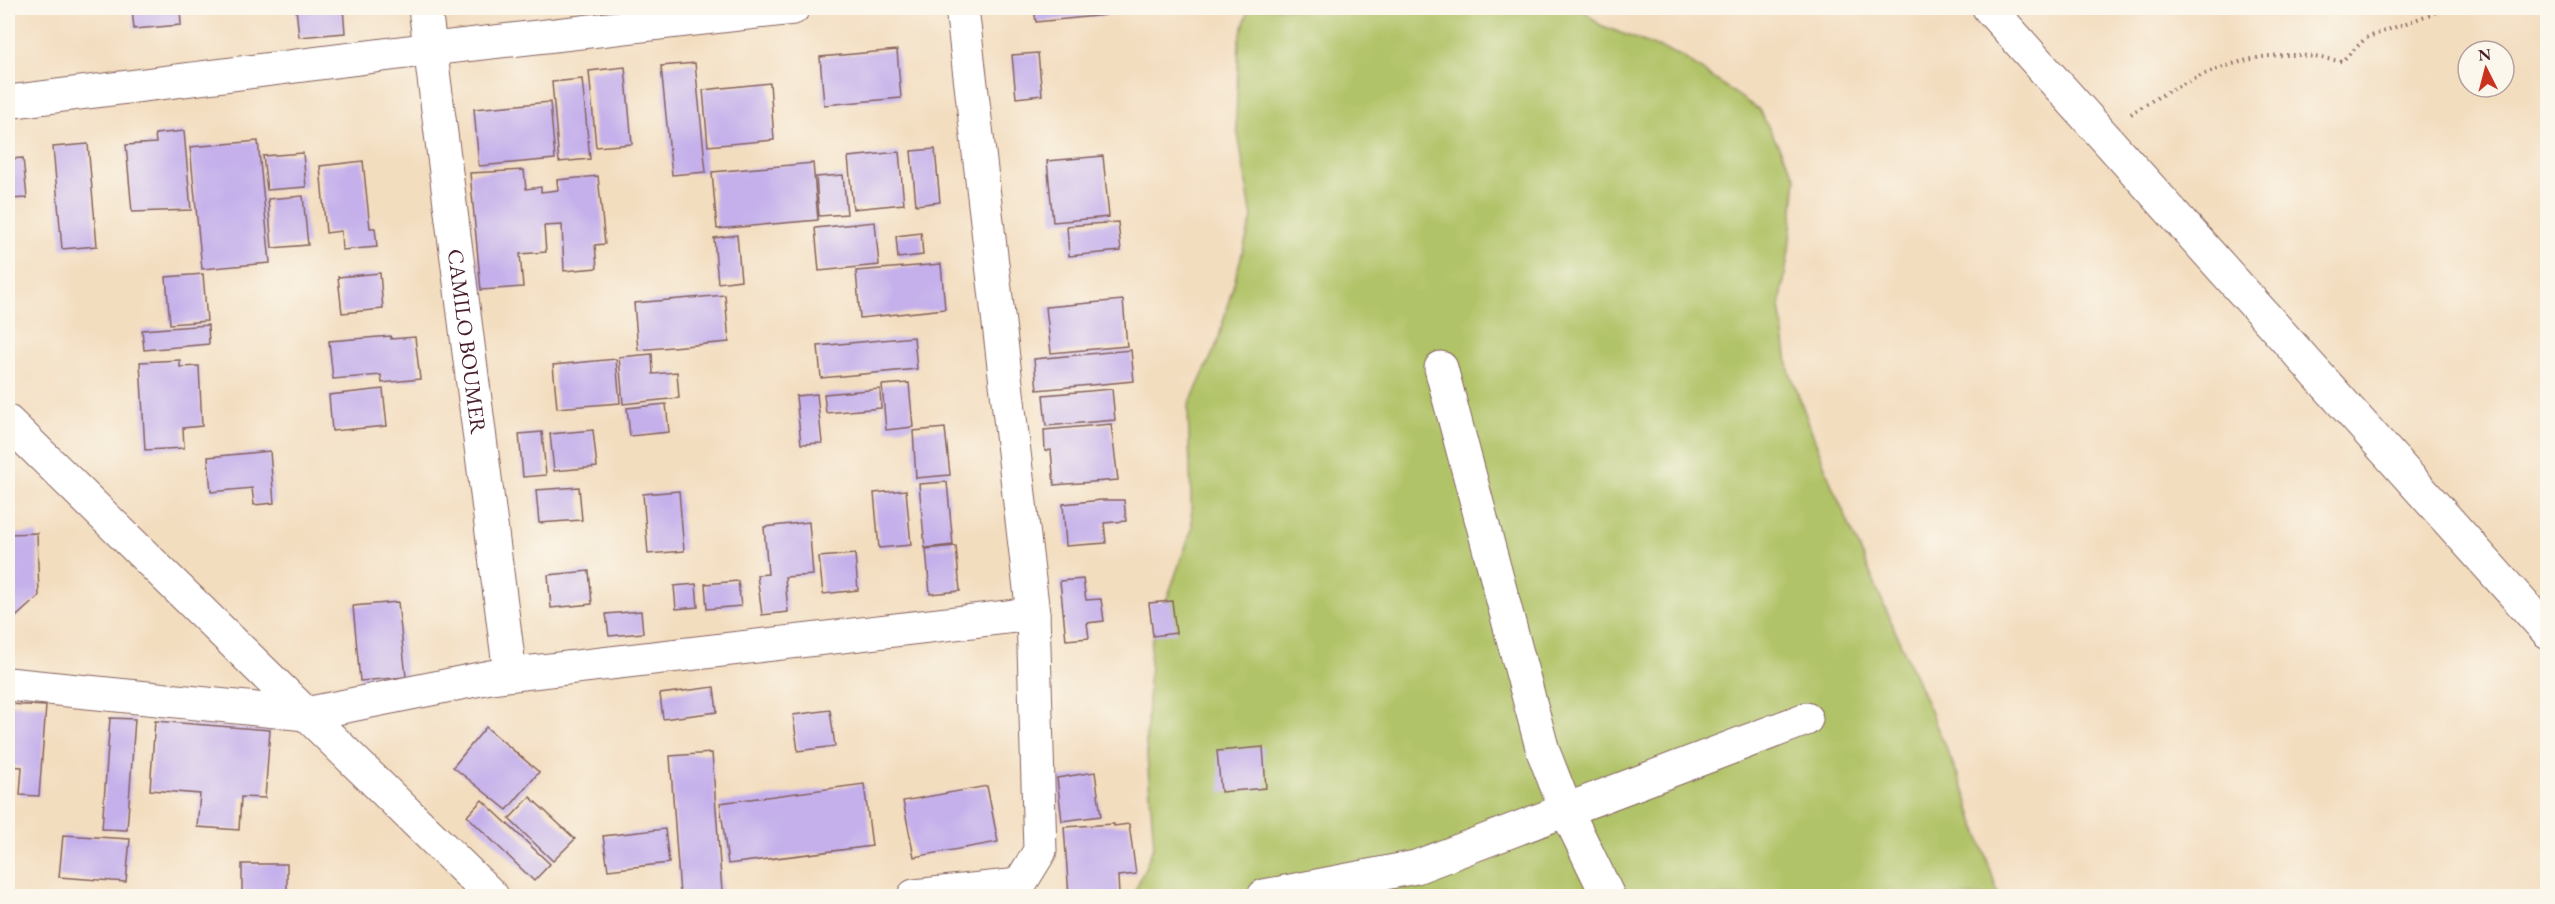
<svg xmlns="http://www.w3.org/2000/svg" width="2555" height="904" font-family="'EB Garamond',serif">
  <style>
    .green { fill: #b1c367; stroke: #7e7149; stroke-width: 1.5 }
    .building { fill: #c5b0eb }
    .lines { fill: none; stroke-linecap: round; stroke-linejoin: round }
    .minor-casing { stroke: #85625f; stroke-width: 35 }
    .path { stroke: #85625f; stroke-width: 4; stroke-dasharray: 1.5 4.5; stroke-linecap: butt }
    .minor { stroke: #fff; stroke-width: 33 }
    .labels { text-anchor: middle; dominant-baseline: central; stroke-width: 4.5; stroke-linejoin: round; paint-order: stroke }
    .street-label { font-size: 22px; fill: #4a1f2b; stroke: #fbf7ec }
  </style>
  <rect width="100%" height="100%" fill="#fbf7ec"/>
  <filter id="ink" filterUnits="userSpaceOnUse"><feTurbulence type="fractalNoise" baseFrequency=".0167" numOctaves="2"/><feDisplacementMap in="SourceGraphic" scale="12" xChannelSelector="R" yChannelSelector="G"/><feConvolveMatrix kernelMatrix="1 2 1 2 8 2 1 2 1" color-interpolation-filters="sRGB"/></filter>
  <filter id="wash" filterUnits="userSpaceOnUse"><feTurbulence type="fractalNoise" baseFrequency=".008" numOctaves="4" result="noise"/><feDisplacementMap in="SourceGraphic" scale="24" xChannelSelector="R" yChannelSelector="G"/><feGaussianBlur stdDeviation="1.35" result="paint"/><feColorMatrix in="noise" values="0 0 0 0 0 0 0 0 0 0 0 0 0 0 0 0 0 1.4 0 .05"/><feComposite in="paint" operator="in"/></filter>
  <g filter="url(#wash)">
    <rect width="100%" height="100%" fill="#f3ddbf"/>
    <polygon class="green" points="1249,8 1581,8 1600,25 1681,56 1759,110 1796,178 1789,250 1780,306 1789,370 1831,483 1962,785 1999,896 1133,896 1154,846 1146,742 1151,643 1192,529 1188,407 1217,344 1252,218 1236,121 1239,40"/>
    <g id="blocks">
      <g class="building">
        <polygon points="132,8 180,8 181,25 134,29"/>
        <polygon points="296,8 343,8 345,33 299,37"/>
        <polygon points="1034,8 1105,8 1106,15 1036,22"/>
        <polygon points="897,50 901,98 824,105 820,57"/>
        <polygon points="1038,53 1042,95 1016,98 1012,55"/>
        <polygon points="695,63 706,172 672,175 661,66"/>
        <polygon points="625,67 632,144 596,147 589,71"/>
        <polygon points="582,79 590,159 559,162 552,82"/>
        <polygon points="770,83 774,140 708,146 703,90"/>
        <polygon points="550,102 555,159 479,166 474,109"/>
        <polygon points="184,131 191,210 132,212 126,145 156,143 155,134"/>
        <polygon points="258,141 270,263 202,269 190,147"/>
        <polygon points="88,144 97,246 62,249 53,147"/>
        <polygon points="935,149 940,202 916,205 911,151"/>
        <polygon points="899,152 904,204 853,209 848,157"/>
        <polygon points="303,153 306,187 267,190 263,156"/>
        <polygon points="1103,156 1109,217 1053,222 1047,161"/>
        <polygon points="23,158 27,198 8,199 8,159"/>
        <polygon points="363,161 370,228 375,228 377,247 342,250 341,231 326,233 320,166"/>
        <polygon points="813,163 818,220 717,229 712,172"/>
        <polygon points="524,170 526,189 541,187 541,192 558,190 557,180 598,176 605,244 595,245 597,268 564,271 562,225 544,226 546,252 520,254 523,287 481,290 470,173"/>
        <polygon points="843,175 847,214 819,216 816,177"/>
        <polygon points="303,196 308,245 272,248 268,199"/>
        <polygon points="875,222 879,265 819,271 815,228"/>
        <polygon points="1118,222 1121,251 1069,256 1067,226"/>
        <polygon points="921,233 923,255 898,258 896,236"/>
        <polygon points="737,235 741,280 718,283 714,238"/>
        <polygon points="941,264 945,309 860,318 856,271"/>
        <polygon points="380,273 383,309 342,313 338,277"/>
        <polygon points="203,274 207,321 170,324 166,277"/>
        <polygon points="725,295 729,342 638,350 634,303"/>
        <polygon points="1123,300 1127,346 1051,353 1046,307"/>
        <polygon points="208,325 209,344 144,350 142,330"/>
        <polygon points="391,336 391,339 415,337 420,379 382,383 381,375 333,379 329,341"/>
        <polygon points="914,337 917,369 821,378 818,346"/>
        <polygon points="1131,350 1134,381 1037,390 1034,359"/>
        <polygon points="652,354 653,374 677,372 679,398 623,404 619,357"/>
        <polygon points="616,359 620,403 557,408 553,365"/>
        <polygon points="180,360 180,367 199,366 202,426 183,428 184,448 145,450 140,362"/>
        <polygon points="909,383 913,427 886,430 882,385"/>
        <polygon points="383,389 387,426 332,431 329,395"/>
        <polygon points="880,389 881,408 826,413 824,394"/>
        <polygon points="1112,389 1115,420 1046,426 1043,395"/>
        <polygon points="817,394 822,443 801,444 796,396"/>
        <polygon points="666,404 669,432 630,436 627,408"/>
        <polygon points="1111,424 1118,480 1054,485 1051,450 1045,451 1044,430"/>
        <polygon points="945,428 950,475 916,478 913,431"/>
        <polygon points="593,430 597,467 554,471 550,434"/>
        <polygon points="542,432 546,475 523,477 519,434"/>
        <polygon points="270,451 274,503 254,505 252,488 211,492 208,457"/>
        <polygon points="947,482 953,545 925,548 919,484"/>
        <polygon points="579,487 582,520 539,523 536,490"/>
        <polygon points="906,490 911,545 879,548 874,493"/>
        <polygon points="679,491 684,551 648,554 643,494"/>
        <polygon points="1102,500 1124,500 1126,521 1104,523 1106,543 1066,546 1063,504"/>
        <polygon points="809,522 813,575 785,577 788,612 762,615 757,575 768,574 764,527"/>
        <polygon points="37,533 39,596 8,624 8,534"/>
        <polygon points="956,546 960,591 930,594 926,549"/>
        <polygon points="855,554 858,590 823,594 819,557"/>
        <polygon points="589,571 592,604 551,608 548,575"/>
        <polygon points="1083,579 1086,600 1101,599 1104,621 1087,623 1089,638 1066,640 1060,581"/>
        <polygon points="738,581 741,606 707,609 705,584"/>
        <polygon points="696,584 698,607 676,609 674,586"/>
        <polygon points="1172,601 1176,633 1153,636 1149,603"/>
        <polygon points="398,602 406,677 360,681 353,606"/>
        <polygon points="641,611 643,633 609,636 606,614"/>
        <polygon points="714,687 717,712 663,719 660,694"/>
        <polygon points="8,704 46,706 39,796 20,795 22,767 8,766"/>
        <polygon points="830,710 835,746 798,751 793,715"/>
        <polygon points="110,718 135,719 127,830 102,829"/>
        <polygon points="155,721 270,730 265,798 241,797 239,830 197,827 200,794 150,790"/>
        <polygon points="486,727 539,772 507,810 453,767"/>
        <polygon points="1263,747 1266,788 1221,792 1217,751"/>
        <polygon points="712,753 722,892 680,895 670,756"/>
        <polygon points="1095,772 1101,816 1062,821 1057,778"/>
        <polygon points="864,784 872,846 728,864 720,803"/>
        <polygon points="987,786 998,842 914,857 903,801"/>
        <polygon points="530,797 575,839 553,861 509,819"/>
        <polygon points="482,800 550,864 534,881 467,816"/>
        <polygon points="1114,824 1114,826 1129,824 1136,874 1118,876 1119,896 1069,896 1064,827"/>
        <polygon points="665,829 669,863 608,870 603,836"/>
        <polygon points="63,835 130,839 126,882 59,877"/>
        <rect x="242" y="864" width="45" height="32"/>
      </g>
    </g>
  </g>
  <g filter="url(#ink)">
    <use href="#blocks" fill-opacity="0" stroke="#85625f" stroke-width="1.5"/>
    <g class="lines">
      <defs>
        <g id="minor">
          <path id="s1" d="M425,8L510,674"/>
          <polyline points="1989,8 2548,632"/>
          <polyline points="8,102 431,49 793,8"/>
          <polyline points="1441,368 1543,751 1566,810 1608,896"/>
          <polyline points="8,422 492,896"/>
          <polyline points="8,684 306,714 490,677 1033,614"/>
          <polyline points="914,896 1019,885 1040,851 1033,614 962,8"/>
          <polyline points="1264,896 1416,867 1806,719"/>
        </g>
      </defs>
      <use href="#minor" class="minor-casing"/>
      <path class="path" d="M2131,114C2172,86 2236,55 2286,55C2304,54 2323,59 2342,61L2366,38L2436,12L2439,8"/>
      <use href="#minor" class="minor"/>
    </g>
  </g>
  <g class="labels">
    <g class="street-label">
      <text stroke="none"><textPath href="#s1" startOffset="336">CAMILO BOUMER</textPath></text>
    </g>
  </g>
  <rect width="2555" height="904" fill="none" stroke="#fbf7ec" stroke-width="30"/>
  <g transform="translate(2486 69) rotate(354)"><circle r="28" fill="#fbf7ec" stroke="#b4a19f" stroke-width="1.5"/>
  <path d="M0-4.5L10 22L0 15L-10 22Z" fill="#c8321e"/>
  <text y="-9" font-size="16" font-weight="bold" text-anchor="middle" fill="#4a1f2b">N</text>
  </g>
</svg>
